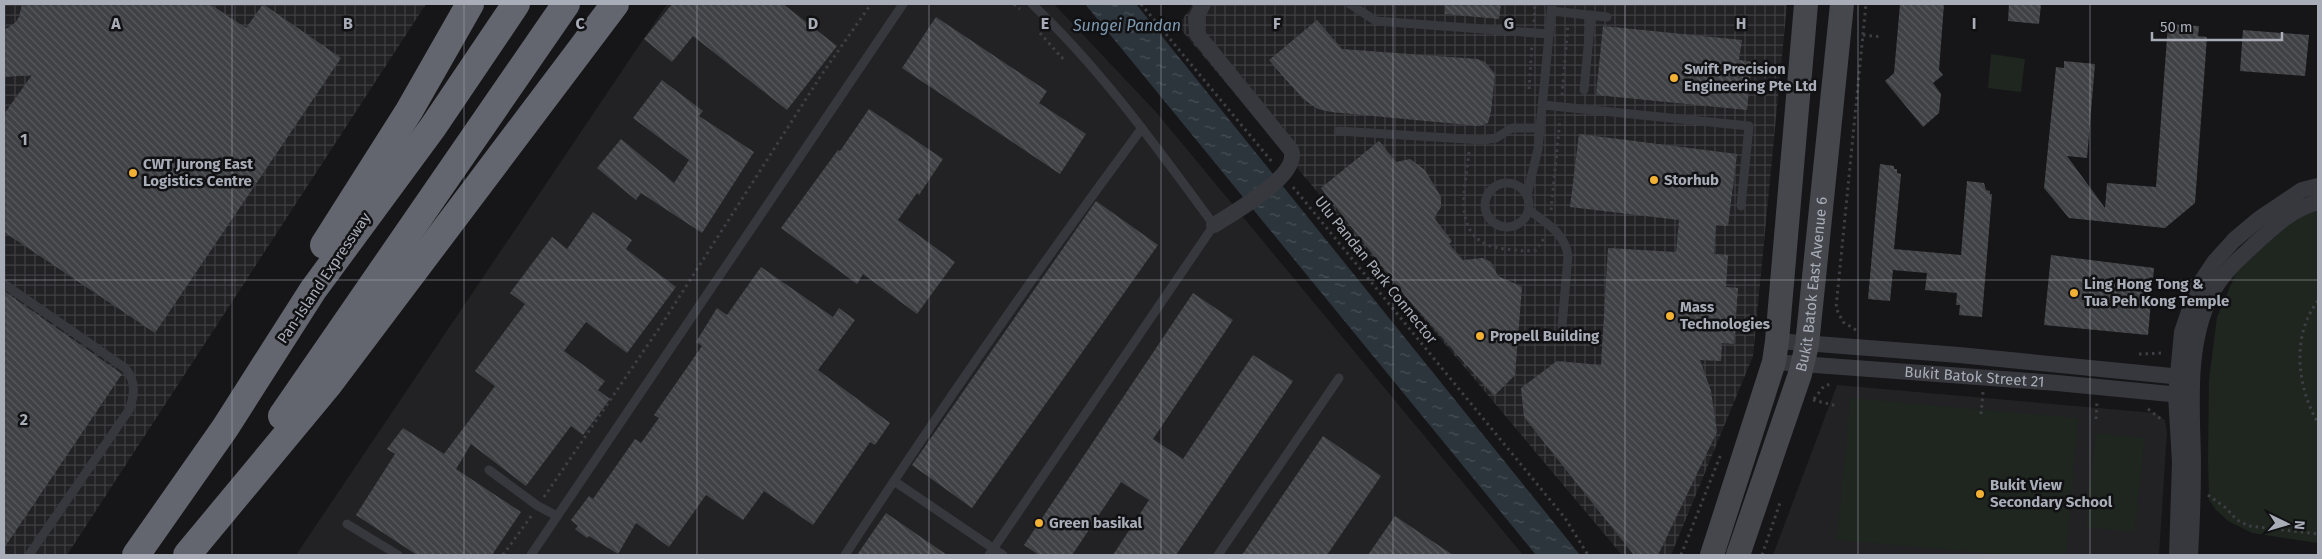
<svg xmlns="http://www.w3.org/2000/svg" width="2322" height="559" font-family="'Fira Sans',sans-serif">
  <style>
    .built { fill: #222225 }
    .industrial { fill: url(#industrial-grid) }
    .park { fill: #1e261f }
    .water { fill: url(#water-ripples) }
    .building { fill: url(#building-back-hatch) }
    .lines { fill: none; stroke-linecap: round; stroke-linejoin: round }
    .path { stroke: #3d3f44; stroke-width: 3; stroke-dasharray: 2.5 4; stroke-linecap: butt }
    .service { stroke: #37383d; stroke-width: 9 }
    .minor { stroke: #37383d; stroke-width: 16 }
    .secondary { stroke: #45474d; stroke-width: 24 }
    .motorway { stroke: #63666e; stroke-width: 28 }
    .grid { fill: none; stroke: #a8adb8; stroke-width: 1; stroke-opacity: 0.55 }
    .poi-dot { fill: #f2b134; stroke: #111113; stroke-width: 2 }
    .labels { text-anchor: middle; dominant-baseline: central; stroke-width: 5; stroke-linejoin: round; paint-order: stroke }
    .poi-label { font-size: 15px; font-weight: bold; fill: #a8adb8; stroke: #111113; text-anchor: start }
    .street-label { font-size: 15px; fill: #a8adb8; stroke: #111113 }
    .water-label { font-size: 16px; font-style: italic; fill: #7f9bb3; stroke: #111113 }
    .grid-label { font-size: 16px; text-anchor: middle; font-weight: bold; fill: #a8adb8; stroke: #111113; stroke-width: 5; stroke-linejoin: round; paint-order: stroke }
  </style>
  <defs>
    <pattern id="industrial-grid" width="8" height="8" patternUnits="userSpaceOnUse" patternTransform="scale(1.25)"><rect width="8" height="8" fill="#222225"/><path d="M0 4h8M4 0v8" fill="none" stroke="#3f3f43"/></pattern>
    <pattern id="water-ripples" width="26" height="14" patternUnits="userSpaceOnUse" patternTransform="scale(1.25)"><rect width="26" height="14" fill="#2c353c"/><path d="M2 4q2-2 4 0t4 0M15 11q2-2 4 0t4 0" fill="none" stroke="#485056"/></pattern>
    <pattern id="building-back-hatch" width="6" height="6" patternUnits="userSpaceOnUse" patternTransform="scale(1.25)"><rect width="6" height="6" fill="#404145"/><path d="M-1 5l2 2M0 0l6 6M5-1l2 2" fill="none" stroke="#595a5e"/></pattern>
  </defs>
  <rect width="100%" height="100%" fill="#161618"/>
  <g class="built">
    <polygon points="667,4 1054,4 1156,112 1523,555 296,555"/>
    <polygon points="1837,385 2155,413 2165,420 2167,432 2159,555 1773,555"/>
  </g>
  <g class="industrial">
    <polygon points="4,4 426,4 67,555 4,555"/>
    <polygon points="1193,4 1787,4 1753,356 1671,555 1622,555 1178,26"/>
  </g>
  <g class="park">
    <polygon points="1991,54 2025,59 2021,92 1988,88"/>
    <polygon points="2318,198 2318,543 2252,533 2228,521 2216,510 2209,500 2208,459 2209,380 2217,317 2239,266"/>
    <polygon points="1850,398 2078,418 2066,555 2009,555 1837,540"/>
    <polygon points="2096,433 2145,438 2134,532 2085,527"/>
  </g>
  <polygon class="water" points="1085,4 1136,4 1580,555 1536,555"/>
  <g class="building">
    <polygon points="22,4 210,4 246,28 263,4 341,58 155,333 4,232 4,114 32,75 4,77 4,30 15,23 19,17"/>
    <polygon points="672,4 783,4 837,46 787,110 693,36 672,62 644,39"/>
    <polygon points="1445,4 1501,4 1499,19 1445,14"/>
    <polygon points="1900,4 1944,4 1939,70 1943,75 1933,83 1941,94 1939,113 1923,127 1885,81 1894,73"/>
    <polygon points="2009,4 2041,4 2039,24 2008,21"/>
    <polygon points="936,17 1047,91 1039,103 1086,134 1060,174 902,68"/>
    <polygon points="1317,20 1342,49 1477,59 1485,62 1495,74 1491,112 1488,123 1479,126 1331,112 1318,109 1303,99 1269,60"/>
    <polygon points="2168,24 2199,26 2198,36 2207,37 2195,203 2165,228 2069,218 2044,188 2056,67 2064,68 2064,61 2095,64 2087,158 2067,156 2105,208 2107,183 2156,187"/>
    <polygon points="1603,26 1742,40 1739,60 1752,62 1747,110 1596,95"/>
    <polygon points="2243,30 2309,35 2305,76 2240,71"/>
    <polygon points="662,80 703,111 699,116 754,152 702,233 641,193 636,200 597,168 621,139 674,183 689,160 633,118"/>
    <polygon points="869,109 943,159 919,195 917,193 898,220 955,262 917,314 863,274 857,284 781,228 838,150 840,151"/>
    <polygon points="1579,134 1737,154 1728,226 1716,225 1714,254 1728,255 1726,287 1738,288 1734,344 1722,343 1721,361 1700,360 1711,391 1717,432 1658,555 1634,555 1524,417 1521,388 1557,361 1601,365 1608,248 1676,252 1679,220 1570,207"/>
    <polygon points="1379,141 1396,162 1410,159 1425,170 1441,197 1441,207 1434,218 1452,241 1449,244 1463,260 1483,258 1491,262 1498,276 1522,287 1515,375 1494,396 1406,297 1321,188"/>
    <polygon points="1880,164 1894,166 1894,169 1897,169 1897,173 1901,174 1894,249 1961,255 1967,181 1984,183 1986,190 1990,191 1990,194 1992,194 1982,317 1959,315 1960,305 1956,305 1957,293 1925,290 1927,273 1893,270 1890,301 1868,299"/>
    <polygon points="1096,201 1158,245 972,508 912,465"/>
    <polygon points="593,212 632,240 626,249 676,287 627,353 586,322 564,351 605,381 598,390 610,399 583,435 571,426 526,486 471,444 456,469 521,512 492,555 417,555 356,515 395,454 387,449 403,428 444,454 495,386 475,371 525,304 510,293 552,237 567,249"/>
    <polygon points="2051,255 2154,268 2148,335 2044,325"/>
    <polygon points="761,267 833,317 839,308 855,320 818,370 890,423 875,445 870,442 813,525 764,491 743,520 706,495 669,547 636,523 618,554 589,536 587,538 575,529 578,526 571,520 589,496 593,499 635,439 641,443 659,418 654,415 702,346 696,342 717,308 727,315"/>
    <polygon points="4,291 122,374 4,548"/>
    <polygon points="1193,293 1233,320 1153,439 1183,459 1253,355 1293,381 1176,555 1113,555 1149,500 1121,482 1072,555 1039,555 1024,545"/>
    <polygon points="1323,436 1381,476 1327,555 1242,555"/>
    <polygon points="886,513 947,555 857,555"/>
    <polygon points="1395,516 1453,555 1368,555"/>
  </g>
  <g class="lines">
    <g class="path">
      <polyline points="1014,4 1020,9"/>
      <polyline points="1141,4 1273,163"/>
      <polyline points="1534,22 1535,4"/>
      <polyline points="1040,33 1062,58 1066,55"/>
      <polyline points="1863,35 1882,37"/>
      <polyline points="1529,89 1532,45"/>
      <polyline points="1562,95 1568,24"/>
      <path d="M1469,152C1465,191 1449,243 1505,249C1515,250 1525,252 1536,250L1544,238"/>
      <polyline points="1293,187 1565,518 1588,555"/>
      <polyline points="1551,210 1560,119"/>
      <path d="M2318,301C2291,335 2297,387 2318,423"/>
      <polyline points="1856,330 1843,322 1836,308 1866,4"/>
      <polyline points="2139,354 2164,353"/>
      <polyline points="1814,399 1824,386 1831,384"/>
      <polyline points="1813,400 1837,406"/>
      <polyline points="2148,409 2161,419"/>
      <polyline points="1981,414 1983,392"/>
      <polyline points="2096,419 2097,402"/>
      <polyline points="2208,495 2226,508 2237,520 2249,526 2318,534"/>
      <polyline points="544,497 660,327 822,74 871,4"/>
      <polyline points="503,555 532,515"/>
      <polyline points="1681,555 1721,454"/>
      <polyline points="1762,555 1781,500"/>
    </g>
    <g class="service">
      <polyline points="1350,4 1376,21 1549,34"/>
      <polyline points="1551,11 1607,17"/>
      <polyline points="1584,90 1591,15"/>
      <polyline points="1543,105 1749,126 1741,206"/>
      <polyline points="1338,131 1483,140 1496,138 1512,128 1540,128"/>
      <circle cx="1507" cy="205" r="22"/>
      <polyline points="1527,195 1538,149 1552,4"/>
      <path d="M1529,210C1547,224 1565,233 1568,256L1562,326"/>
      <path d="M4,284L125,368C136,380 135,395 129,410L29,555"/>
      <polyline points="489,470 538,506 557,516"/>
      <polyline points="894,481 1003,555"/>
      <polyline points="347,524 398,555"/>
      <polyline points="531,555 903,4"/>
      <path d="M845,555C940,410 1039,267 1142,128"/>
      <path d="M989,555L1214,225C1158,149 1101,69 1032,4"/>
      <polyline points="1218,555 1339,378"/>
    </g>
    <g class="minor">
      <path d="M1203,4L1196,18L1197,34L1291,150C1301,175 1233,213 1214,225"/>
      <polyline points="1777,341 1959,355 2192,378"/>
      <path id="s1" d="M1774,362L2057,383L2191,396"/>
      <polyline points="2177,555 2180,462 2176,395 2182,332 2197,288 2215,261 2234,240 2259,219 2302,190 2318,186"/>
      <path d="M2190,555C2192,524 2193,492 2193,460C2192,406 2186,346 2211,295C2221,274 2239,259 2256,243C2274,226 2294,208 2318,202"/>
    </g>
    <g class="secondary">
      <polyline points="1712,555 1774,362 1777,341 1806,4"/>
      <path id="s2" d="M1738,555L1800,374L1807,345L1842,4"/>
    </g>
    <g class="motorway">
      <polyline points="324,245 409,111 470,4"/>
      <polyline points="282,416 566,4"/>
      <polyline points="136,555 225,428 313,290 433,127 516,4"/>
      <polyline points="187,555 328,385 615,4"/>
    </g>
  </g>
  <path class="grid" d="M232,4V555M464,4V555M697,4V555M929,4V555M1161,4V555M1393,4V555M1625,4V555M1858,4V555M2090,4V555M4,280H2318"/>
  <g class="poi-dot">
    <circle cx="1674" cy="78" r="5"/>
    <circle cx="133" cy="173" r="5"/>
    <circle cx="1654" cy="180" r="5"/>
    <circle cx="2074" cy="293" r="5"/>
    <circle cx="1670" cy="316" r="5"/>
    <circle cx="1480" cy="336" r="5"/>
    <circle cx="1980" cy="494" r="5"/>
    <circle cx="1039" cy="523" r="5"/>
  </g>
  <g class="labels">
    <g class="poi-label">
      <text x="1684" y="69">Swift Precision<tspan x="1684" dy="17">Engineering Pte Ltd</tspan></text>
      <text x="143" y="164">CWT Jurong East<tspan x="143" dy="17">Logistics Centre</tspan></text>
      <text x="1664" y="180">Storhub</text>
      <text x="2084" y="284">Ling Hong Tong &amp;<tspan x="2084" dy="17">Tua Peh Kong Temple</tspan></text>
      <text x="1680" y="307">Mass<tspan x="1680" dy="17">Technologies</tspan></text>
      <text x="1490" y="336">Propell Building</text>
      <text x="1990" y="485">Bukit View<tspan x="1990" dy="17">Secondary School</tspan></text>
      <text x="1049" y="523">Green basikal</text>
    </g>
    <g class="street-label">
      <text transform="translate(1376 270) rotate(51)">Ulu Pandan Park Connector</text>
      <text transform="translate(324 278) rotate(-56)">Pan-Island Expressway</text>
      <text stroke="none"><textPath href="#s2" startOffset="282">Bukit Batok East Avenue 6</textPath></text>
      <text stroke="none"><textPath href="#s1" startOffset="201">Bukit Batok Street 21</textPath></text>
    </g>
    <g class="water-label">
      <text x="1127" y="25">Sungei Pandan</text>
    </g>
  </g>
  <g class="grid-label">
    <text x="116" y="29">A</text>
    <text x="348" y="29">B</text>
    <text x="580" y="29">C</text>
    <text x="813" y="29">D</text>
    <text x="1045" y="29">E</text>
    <text x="1277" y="29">F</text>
    <text x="1509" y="29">G</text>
    <text x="1741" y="29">H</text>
    <text x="1974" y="29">I</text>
    <text x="24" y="145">1</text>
    <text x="24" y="425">2</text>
  </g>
  <rect width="2322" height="559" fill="none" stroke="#a8adb8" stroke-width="10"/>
  <g transform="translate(2287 524) rotate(95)" stroke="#111113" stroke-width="4" paint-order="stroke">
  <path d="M0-4L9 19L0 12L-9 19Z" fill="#a8adb8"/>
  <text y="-8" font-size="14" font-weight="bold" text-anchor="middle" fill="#a8adb8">N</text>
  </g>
  <path d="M2152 32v8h130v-8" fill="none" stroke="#a8adb8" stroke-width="2.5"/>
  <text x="2160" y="32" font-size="15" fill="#a8adb8" stroke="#111113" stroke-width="4" paint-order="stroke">50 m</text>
</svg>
